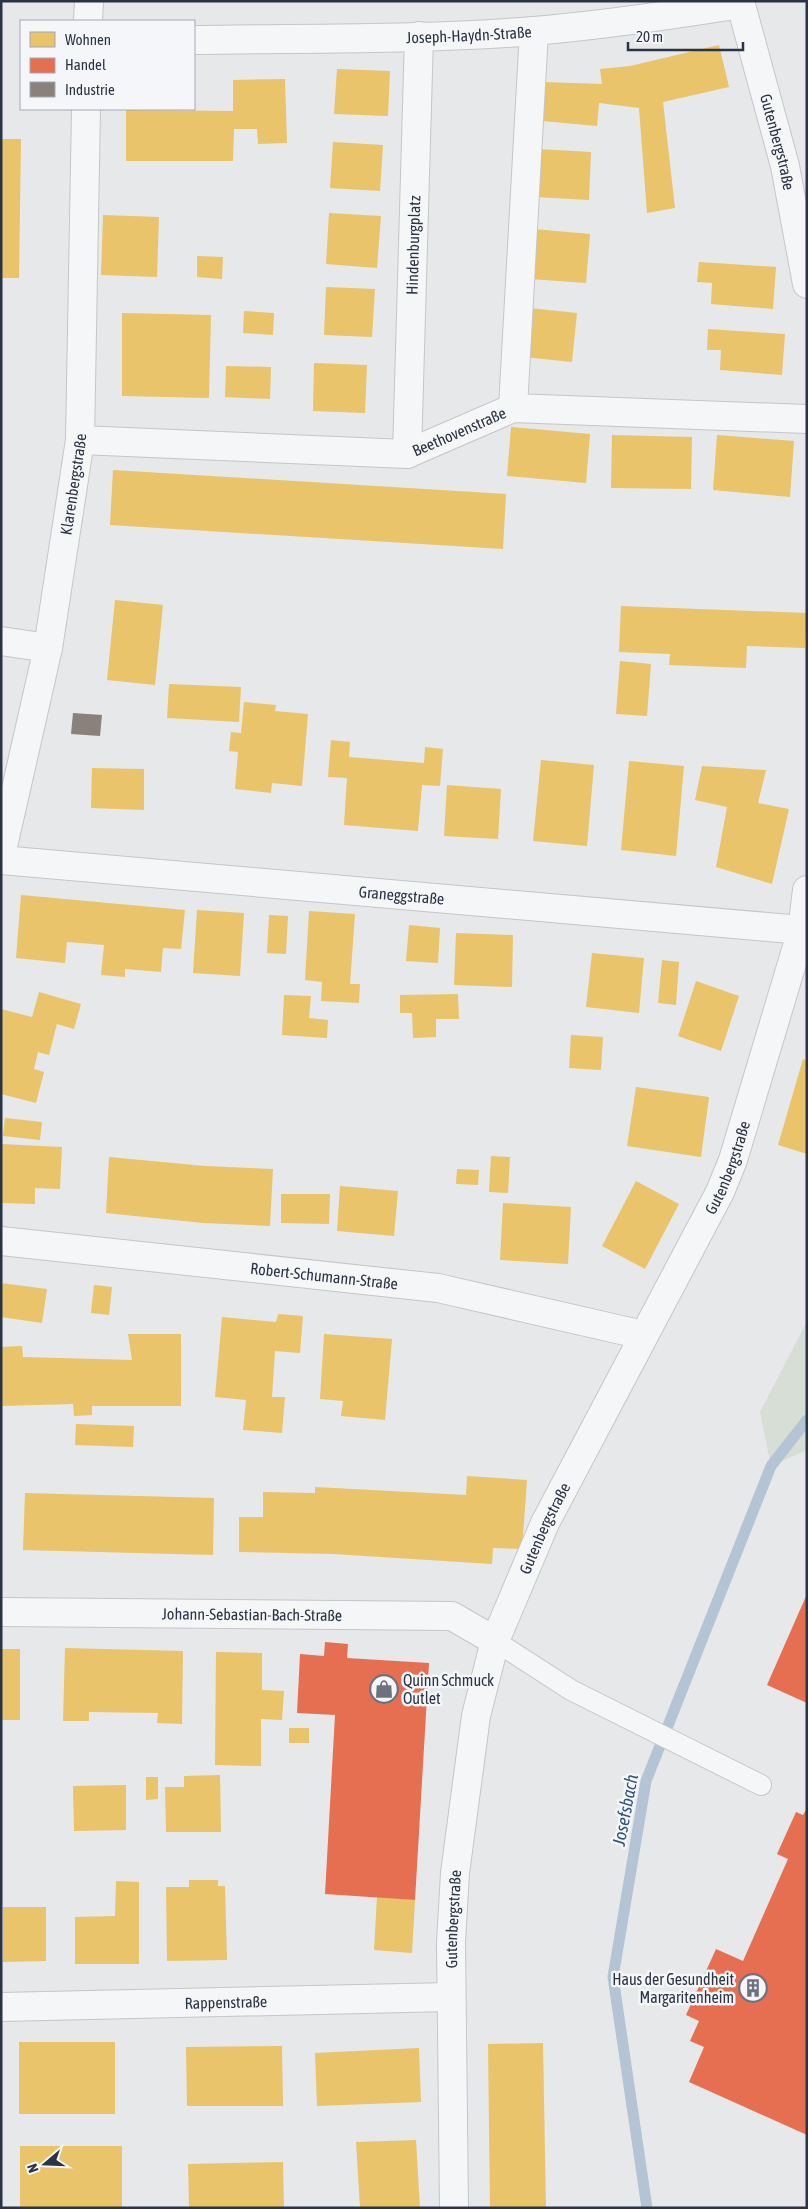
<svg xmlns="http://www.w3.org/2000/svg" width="808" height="2209" font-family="'Asap Condensed',sans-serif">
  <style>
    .green { fill: #d6ded6 }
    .homes { fill: #e9c46a }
    .shops { fill: #e76f51 }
    .industry { fill: #8a817c }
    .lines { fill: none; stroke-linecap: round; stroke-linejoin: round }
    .stream { stroke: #b4c4d5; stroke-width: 11 }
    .lane-casing { stroke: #c4c6c8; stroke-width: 22 }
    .street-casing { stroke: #c4c6c8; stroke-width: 30 }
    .lane { stroke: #f5f6f7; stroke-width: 20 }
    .street { stroke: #f5f6f7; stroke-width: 28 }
    .labels { text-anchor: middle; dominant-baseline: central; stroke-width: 5; stroke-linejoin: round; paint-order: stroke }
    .street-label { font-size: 16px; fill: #2b3445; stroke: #f4f6f9 }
    .poi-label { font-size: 16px; fill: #2b3445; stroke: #f4f6f9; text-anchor: start }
    .water-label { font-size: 18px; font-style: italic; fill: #34527a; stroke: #f4f6f9 }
  </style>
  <rect width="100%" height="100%" fill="#e6e8ea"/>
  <polygon class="green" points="807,1321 807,1450 771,1466 760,1412"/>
  <g class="homes">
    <polygon points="719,45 729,87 663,102 675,208 647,213 639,108 599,103 597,126 543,121 542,82 602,84 600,69 630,66"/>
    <polygon points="337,69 390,71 388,116 334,114"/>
    <polygon points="285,79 287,143 258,144 257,129 234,129 233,161 126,161 126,110 233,111 233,80"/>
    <polygon points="1,139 21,139 19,278 1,278"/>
    <polygon points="333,142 383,145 380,191 330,188"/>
    <polygon points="538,149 591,152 589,200 536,197"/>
    <polygon points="329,213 381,216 377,268 326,264"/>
    <polygon points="103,215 159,217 157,277 101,275"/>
    <polygon points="534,229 590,234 586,283 530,279"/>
    <polygon points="197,256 223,257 222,279 197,277"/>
    <polygon points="699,262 776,267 773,309 711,304 712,283 697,282"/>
    <polygon points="326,287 375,289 372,337 324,335"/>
    <polygon points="529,308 577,313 572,362 524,357"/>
    <polygon points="244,311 274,313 273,335 243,333"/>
    <polygon points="122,313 211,315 209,398 122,396"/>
    <polygon points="708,329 785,334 782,375 720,370 721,350 707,350"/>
    <polygon points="314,363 367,365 365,413 313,411"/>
    <polygon points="226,366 271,367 270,399 225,397"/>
    <polygon points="511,427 590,434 586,483 507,476"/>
    <polygon points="612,435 692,437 691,489 611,488"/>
    <polygon points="717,435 794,441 790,497 713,490"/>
    <polygon points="113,470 506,494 503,549 110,525"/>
    <polygon points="115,600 163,605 155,685 107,680"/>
    <polygon points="621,606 807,613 805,648 747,646 746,668 669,665 670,654 619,652"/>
    <polygon points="620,661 651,664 647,716 616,714"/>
    <polygon points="169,684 241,687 239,722 167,718"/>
    <polygon points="244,702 276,705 275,711 308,714 302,786 272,783 271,793 235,789 238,752 229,751 231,732 241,733"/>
    <polygon points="331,740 350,742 349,757 424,763 425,747 443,749 440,786 422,785 418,831 344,825 347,778 328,777"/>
    <polygon points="541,760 594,765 587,846 533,841"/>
    <polygon points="629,761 684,766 676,856 621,850"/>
    <polygon points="702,766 766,770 758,803 789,809 772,884 716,867 727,807 695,800"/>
    <polygon points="92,768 144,769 144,810 91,808"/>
    <polygon points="447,785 501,789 498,839 444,836"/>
    <polygon points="21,895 185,910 181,949 163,948 161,972 125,969 125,977 101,975 104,945 67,942 65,963 16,958"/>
    <polygon points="197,910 244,913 240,976 193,973"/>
    <polygon points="309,911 355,914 350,984 360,984 359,1003 321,1001 322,982 305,980"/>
    <polygon points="269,915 288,916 286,954 267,953"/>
    <polygon points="409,925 440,928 438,963 406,961"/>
    <polygon points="456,933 513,935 512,987 454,985"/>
    <polygon points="592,953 644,958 639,1013 586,1007"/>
    <polygon points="662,960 679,962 676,1005 658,1003"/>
    <polygon points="696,981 739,996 721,1051 678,1036"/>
    <polygon points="39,992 81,1004 74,1029 57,1024 49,1055 38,1052 34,1069 44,1072 36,1103 1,1094 1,1009 32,1017"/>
    <polygon points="458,994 459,1019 436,1019 436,1037 413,1038 412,1013 400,1013 400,995"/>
    <polygon points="284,995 311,996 309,1018 328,1020 327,1038 282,1035"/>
    <polygon points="571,1035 603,1037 601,1070 569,1068"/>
    <polygon points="803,1059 807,1061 807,1154 778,1145"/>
    <polygon points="636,1087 709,1097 701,1157 627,1146"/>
    <polygon points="5,1118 42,1122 40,1140 3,1136"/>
    <polygon points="1,1144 62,1147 60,1189 35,1188 35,1204 1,1203"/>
    <polygon points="491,1156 510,1157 508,1193 489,1192"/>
    <polygon points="109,1157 205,1166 273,1169 270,1226 203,1223 106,1213"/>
    <polygon points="457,1169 479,1170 478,1185 456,1184"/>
    <polygon points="636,1181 679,1204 645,1269 602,1246"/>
    <polygon points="340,1186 398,1191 394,1236 337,1231"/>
    <polygon points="281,1194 330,1194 329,1224 281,1223"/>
    <polygon points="503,1203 571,1207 568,1264 500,1260"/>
    <polygon points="1,1283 47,1289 42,1323 1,1317"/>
    <polygon points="94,1285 112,1287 109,1315 91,1313"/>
    <polygon points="278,1314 303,1316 300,1353 275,1351 272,1397 285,1397 282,1433 243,1430 246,1400 215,1397 222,1317 276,1322"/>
    <polygon points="128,1334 181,1334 181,1406 92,1406 92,1415 74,1416 73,1404 1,1406 1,1347 22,1346 23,1357 132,1360"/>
    <polygon points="324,1334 392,1339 385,1420 341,1416 343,1401 320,1399"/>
    <polygon points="76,1424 134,1426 133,1447 75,1445"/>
    <polygon points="467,1476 527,1480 522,1549 493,1548 492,1564 333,1554 239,1552 239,1517 263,1517 263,1492 315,1493 315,1487 466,1495"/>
    <polygon points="25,1493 214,1498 213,1555 23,1550"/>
    <polygon points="65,1648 183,1651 182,1724 157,1723 158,1713 89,1712 89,1721 63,1721"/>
    <rect x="1" y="1649" width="19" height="71"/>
    <polygon points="216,1652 262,1653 262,1690 284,1691 282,1720 261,1719 261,1766 215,1765"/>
    <rect x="289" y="1728" width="20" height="15"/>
    <polygon points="220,1775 221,1832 166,1832 165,1787 184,1787 184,1776"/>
    <polygon points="146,1777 158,1777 158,1799 146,1800"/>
    <polygon points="126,1785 126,1830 74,1831 73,1786"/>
    <polygon points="189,1880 218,1880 218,1886 225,1886 227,1960 167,1961 166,1887 189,1887"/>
    <polygon points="116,1881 139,1882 139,1964 75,1964 75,1917 115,1916"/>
    <polygon points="377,1897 415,1900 412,1953 374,1950"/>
    <polygon points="3,1907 46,1907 46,1961 3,1962"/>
    <rect x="19" y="2042" width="96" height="72"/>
    <polygon points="543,2043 546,2208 490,2208 488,2044"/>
    <polygon points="282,2046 283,2106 187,2106 186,2047"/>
    <polygon points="419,2048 421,2102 317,2106 315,2053"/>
    <polygon points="416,2140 420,2208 360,2208 356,2142"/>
    <rect x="20" y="2146" width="102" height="62"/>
    <polygon points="283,2162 284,2208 189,2208 188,2164"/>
  </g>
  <g class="shops">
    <polygon points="807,1594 807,1703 767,1685"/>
    <polygon points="325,1642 348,1644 347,1658 429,1663 415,1900 325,1894 335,1715 297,1713 300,1654 324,1656"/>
    <polygon points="807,1808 807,2135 689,2082 704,2047 690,2041 699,2021 686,2015 716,1949 743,1961 788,1859 777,1854 796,1812 803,1815"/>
  </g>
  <polygon class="industry" points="73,713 102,715 100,736 71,734"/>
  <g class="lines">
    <polyline class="stream" points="647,2208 613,1977 646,1781 771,1466 807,1420"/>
    <defs>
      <polyline id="lane" points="495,1641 571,1690 761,1785"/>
      <g id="street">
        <path id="s1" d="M740,1L785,166L807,284"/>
        <polyline points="88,21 89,1"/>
        <path id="s2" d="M194,40C307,38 421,40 534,31C604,25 672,15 741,4"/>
        <polyline points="513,408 534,31"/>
        <path id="s3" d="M80,440L407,454L513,408L807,419"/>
        <path id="s4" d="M407,454L419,36"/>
        <polyline points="1,641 48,648"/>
        <path id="s5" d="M1,855L48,648L80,440L86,109"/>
        <path id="s6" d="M1,860L802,930"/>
        <path id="s7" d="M1,1241L438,1288L643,1335"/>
        <path id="s8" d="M1,1612L452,1616L495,1641"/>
        <path id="s9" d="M1,2007L451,1997"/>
        <path id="s10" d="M454,2208L451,1942L455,1873L476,1716L495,1641L545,1523L720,1192L733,1160L802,930L807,890"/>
      </g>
    </defs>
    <use href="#lane" class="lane-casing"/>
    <use href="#street" class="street-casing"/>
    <use href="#lane" class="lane"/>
    <use href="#street" class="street"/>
  </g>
  <defs>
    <symbol id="shop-ring" viewBox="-11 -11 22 22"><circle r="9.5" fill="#f4f6f9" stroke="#6c737f" stroke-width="1.5"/><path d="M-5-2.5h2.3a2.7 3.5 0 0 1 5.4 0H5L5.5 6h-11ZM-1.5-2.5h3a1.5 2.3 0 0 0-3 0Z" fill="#6c737f"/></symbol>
    <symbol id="building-ring" viewBox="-11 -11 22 22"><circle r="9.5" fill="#f4f6f9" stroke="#6c737f" stroke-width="1.5"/><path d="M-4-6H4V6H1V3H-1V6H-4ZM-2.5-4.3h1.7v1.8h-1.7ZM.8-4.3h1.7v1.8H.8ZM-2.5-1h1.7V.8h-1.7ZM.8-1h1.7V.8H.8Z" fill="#6c737f"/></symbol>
  </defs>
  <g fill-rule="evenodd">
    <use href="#shop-ring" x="368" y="1673" width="32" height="32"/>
    <use href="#building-ring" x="737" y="1972" width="32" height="32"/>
  </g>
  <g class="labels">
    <g class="street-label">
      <text stroke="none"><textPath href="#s2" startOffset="275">Joseph-Haydn-Straße</textPath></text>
      <text stroke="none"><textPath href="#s1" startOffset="146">Gutenbergstraße</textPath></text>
      <text stroke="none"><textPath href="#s4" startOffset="209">Hindenburgplatz</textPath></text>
      <text stroke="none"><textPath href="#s3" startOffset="384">Beethovenstraße</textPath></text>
      <text stroke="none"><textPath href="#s5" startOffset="378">Klarenbergstraße</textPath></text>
      <text stroke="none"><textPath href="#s6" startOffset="402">Graneggstraße</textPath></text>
      <text stroke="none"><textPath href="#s10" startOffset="1099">Gutenbergstraße</textPath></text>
      <text stroke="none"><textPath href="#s7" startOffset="325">Robert-Schumann-Straße</textPath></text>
      <text stroke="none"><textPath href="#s10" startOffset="694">Gutenbergstraße</textPath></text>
      <text stroke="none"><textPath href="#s8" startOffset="251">Johann-Sebastian-Bach-Straße</textPath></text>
      <text stroke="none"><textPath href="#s10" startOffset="289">Gutenbergstraße</textPath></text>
      <text stroke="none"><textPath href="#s9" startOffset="225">Rappenstraße</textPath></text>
    </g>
    <g class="poi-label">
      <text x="403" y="1680">Quinn Schmuck<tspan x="403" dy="18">Outlet</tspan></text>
      <text x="734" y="1979" text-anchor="end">Haus der Gesundheit<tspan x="734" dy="18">Margaritenheim</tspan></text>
    </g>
    <g class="water-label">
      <text transform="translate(625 1810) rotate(-79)">Josefsbach</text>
    </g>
  </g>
  <rect width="808" height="2209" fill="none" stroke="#2b3445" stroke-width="5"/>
  <rect x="20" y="20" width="175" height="90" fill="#f4f6f9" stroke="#a4a8b1"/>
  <rect x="30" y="32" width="25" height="15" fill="#e9c46a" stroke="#a4a8b1"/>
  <text x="65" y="45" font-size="15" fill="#2b3445">Wohnen</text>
  <rect x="30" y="58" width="25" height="15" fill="#e76f51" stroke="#a4a8b1"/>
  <text x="65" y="70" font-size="15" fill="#2b3445">Handel</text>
  <rect x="30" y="82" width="25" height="15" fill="#8a817c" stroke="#a4a8b1"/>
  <text x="65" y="95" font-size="15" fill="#2b3445">Industrie</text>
  <g transform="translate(45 2164) rotate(251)" stroke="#f4f6f9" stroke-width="4" paint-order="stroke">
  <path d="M0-4L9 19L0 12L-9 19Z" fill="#2b3445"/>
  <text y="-8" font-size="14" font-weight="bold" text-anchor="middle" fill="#2b3445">N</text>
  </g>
  <path d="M628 42v8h115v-8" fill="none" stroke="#2b3445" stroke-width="2.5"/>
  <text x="636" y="42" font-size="15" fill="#2b3445" stroke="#f4f6f9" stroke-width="4" paint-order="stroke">20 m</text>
</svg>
